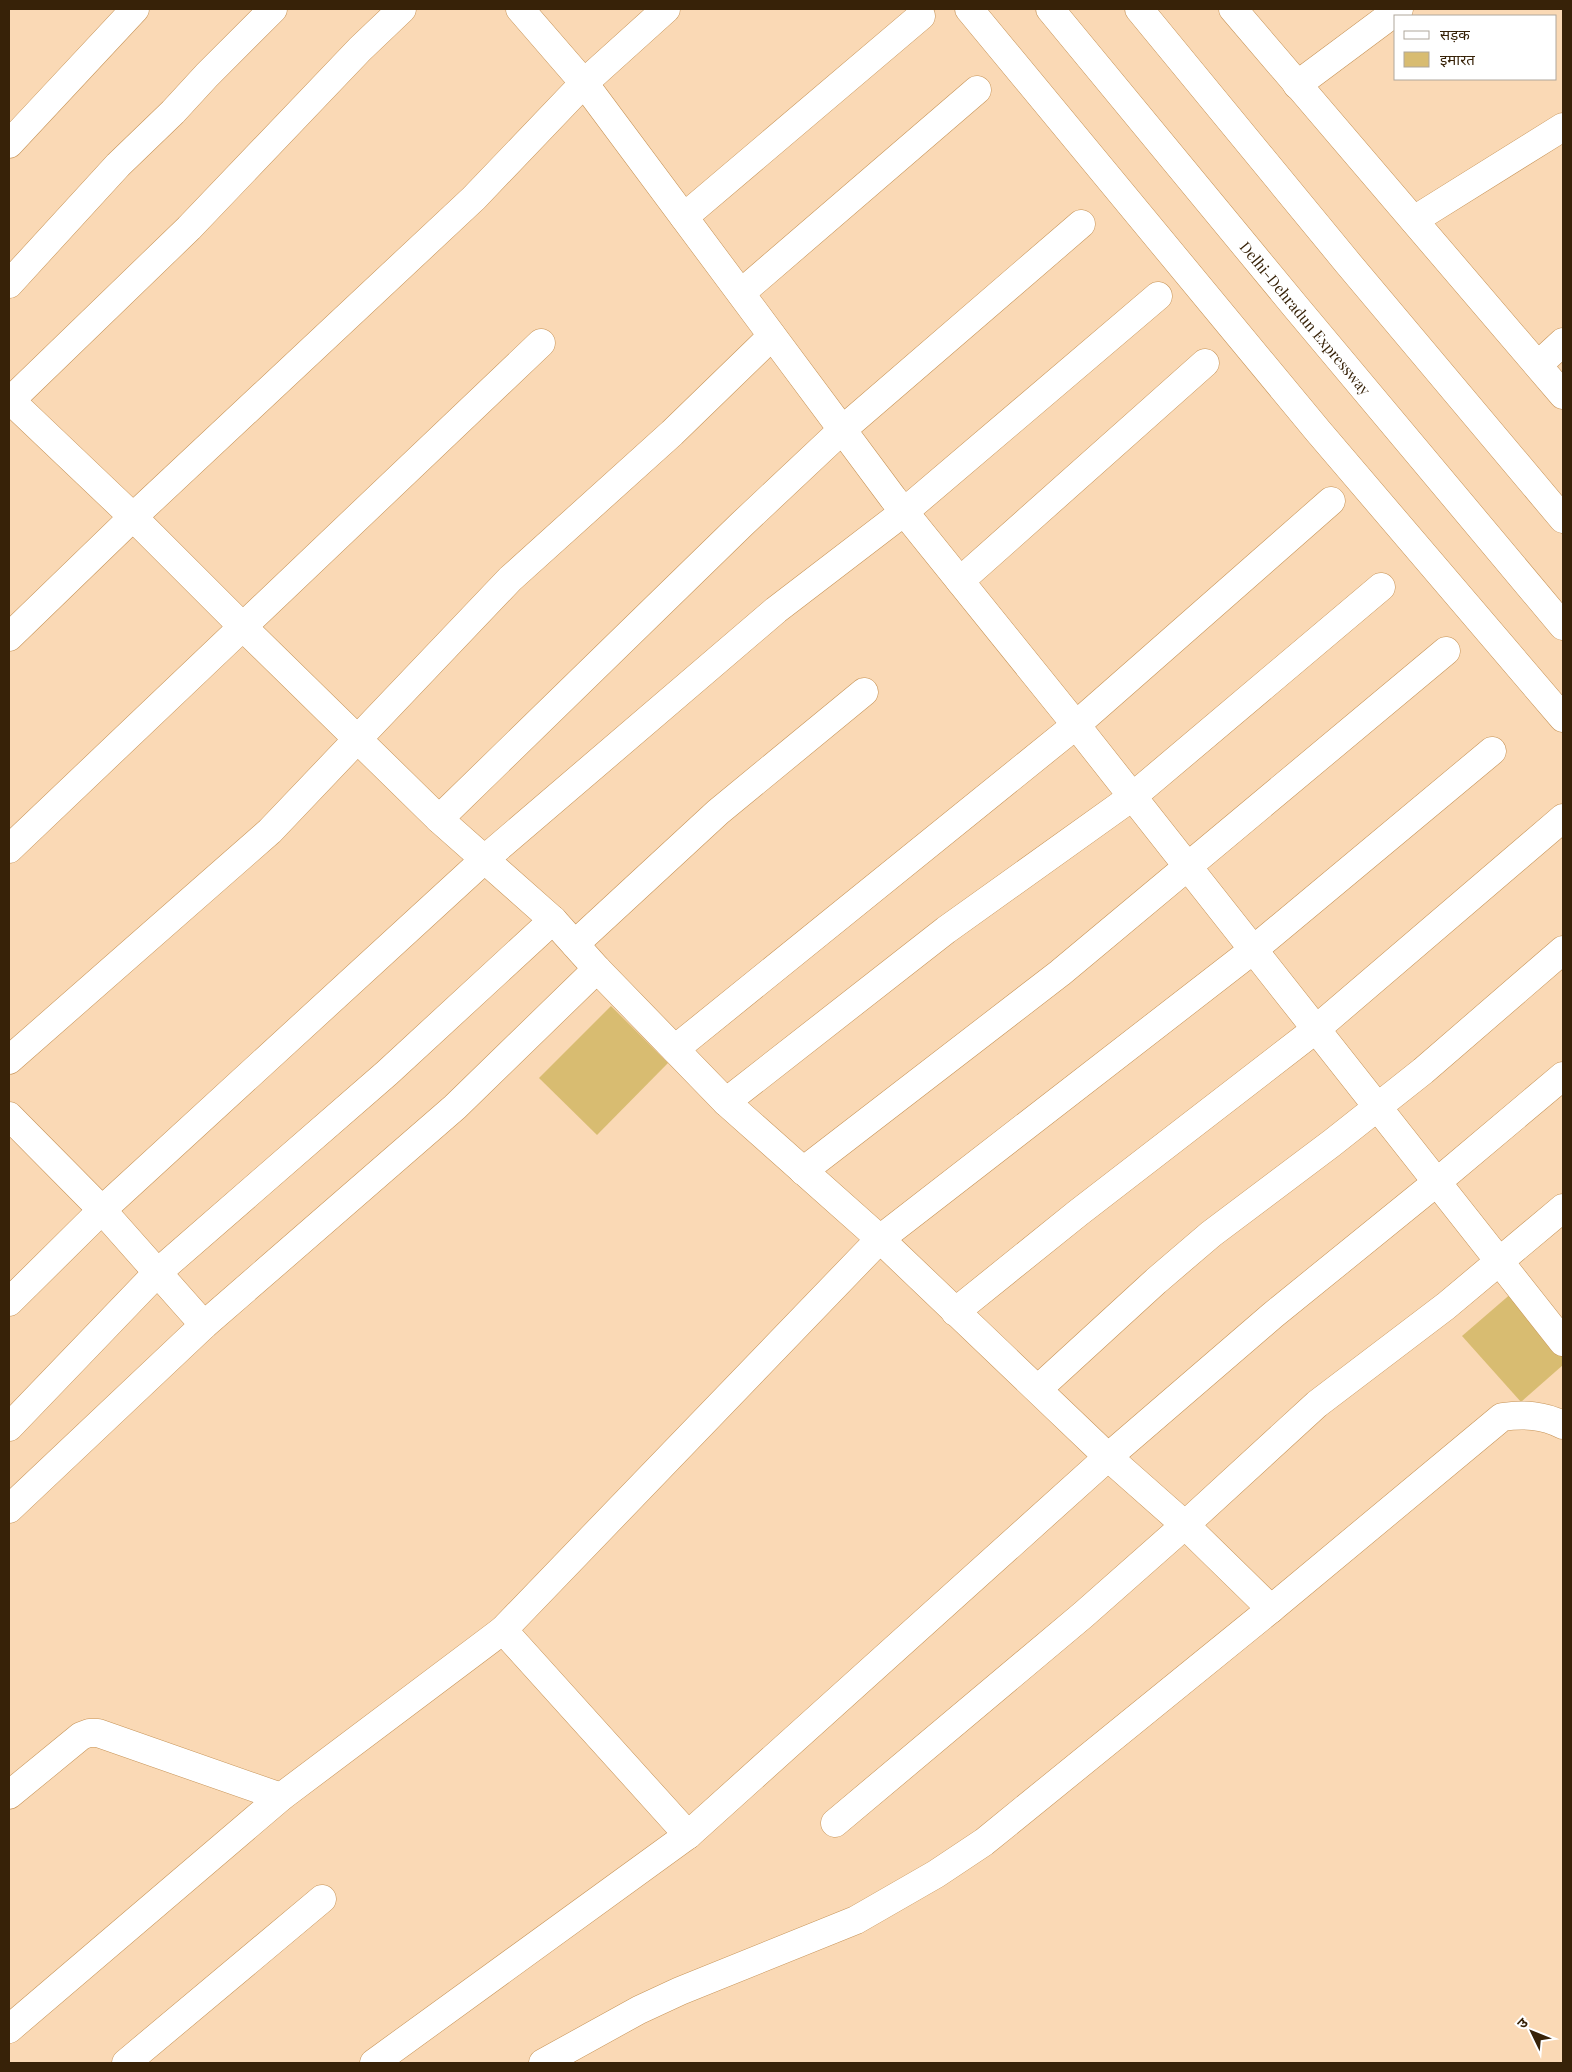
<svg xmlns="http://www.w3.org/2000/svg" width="1572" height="2072" font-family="'Playfair Display','Noto Sans Devanagari',serif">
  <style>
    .building { fill: #d8bc71 }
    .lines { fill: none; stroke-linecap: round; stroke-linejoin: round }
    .street-casing { stroke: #c69356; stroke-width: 29 }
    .secondary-casing { stroke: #c69356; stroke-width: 29 }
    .highway-casing { stroke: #c69356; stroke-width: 29 }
    .street { stroke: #fff; stroke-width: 28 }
    .secondary { stroke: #fff; stroke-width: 28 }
    .highway { stroke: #fff; stroke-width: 28 }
    .labels { text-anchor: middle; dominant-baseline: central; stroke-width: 4; stroke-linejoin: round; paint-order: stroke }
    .street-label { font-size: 15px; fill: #372208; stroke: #fff }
  </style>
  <rect width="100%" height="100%" fill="#fad9b5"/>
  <g class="building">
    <polygon points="611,1006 668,1063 597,1135 539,1078"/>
    <polygon points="1513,1292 1563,1349 1563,1365 1521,1402 1462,1336"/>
  </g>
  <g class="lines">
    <defs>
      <g id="street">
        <polyline points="520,9 584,83 893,498 1076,725 1563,1342"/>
        <polyline points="1297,85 1399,9"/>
        <polyline points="9,144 135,9"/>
        <polyline points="684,217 921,16"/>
        <polyline points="1414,220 1563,127"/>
        <polyline points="9,284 118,165 173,112 207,75 273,9"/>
        <polyline points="741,293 977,90"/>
        <polyline points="1538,365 1563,342"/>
        <polyline points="9,399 133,517 243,627 439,819 553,920 597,969 726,1102 880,1239 1108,1457 1185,1525 1271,1609"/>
        <polyline points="9,402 189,228 360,49 402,9"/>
        <polyline points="960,581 1205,363"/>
        <polyline points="9,637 133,517 474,198 584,83 666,9"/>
        <polyline points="439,819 742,524 842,430 1081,224"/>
        <polyline points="9,849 541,343"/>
        <polyline points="575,944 718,812 864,692"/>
        <polyline points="675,1049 1076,725 1331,501"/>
        <polyline points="9,1060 270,831 510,579 672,433 772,336"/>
        <polyline points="726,1102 946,930 1132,797 1381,587"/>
        <polyline points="9,1116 102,1210 204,1325"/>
        <polyline points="803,1171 1060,973 1446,651"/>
        <polyline points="9,1302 102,1210 486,858 776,610 904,512 1158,296"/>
        <polyline points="955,1312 1078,1213 1315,1030 1563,818"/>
        <polyline points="1038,1389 1156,1281 1211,1234 1332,1143 1423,1071 1563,950"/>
        <polyline points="9,1427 157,1273 387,1073 553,920"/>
        <polyline points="9,1509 204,1325 455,1107 597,969"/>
        <polyline points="503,1630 688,1835"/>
        <polyline points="9,1795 81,1736 89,1733 98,1733 281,1797"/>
        <polyline points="835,1823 1083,1615 1185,1525 1317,1404 1446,1306 1563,1208"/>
        <polyline points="9,2029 281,1797 503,1630 880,1239 1253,950 1492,751"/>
        <polyline points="126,2063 322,1899"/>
        <polyline points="374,2063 688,1835 1108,1457 1273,1315 1437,1182 1563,1076"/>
        <path d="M543,2063L639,2010L680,1991L856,1920L936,1874L984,1842L1271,1609L1502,1417C1524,1414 1543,1415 1563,1425"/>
      </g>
      <g id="secondary">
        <polyline points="969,9 1318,431 1563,718"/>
        <polyline points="1233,9 1563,395"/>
      </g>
      <g id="highway">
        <path id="s1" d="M1050,9L1295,306L1563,626"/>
        <polyline points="1139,9 1347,262 1563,519"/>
      </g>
    </defs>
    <use href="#street" class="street-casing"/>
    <use href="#secondary" class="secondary-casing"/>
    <use href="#highway" class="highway-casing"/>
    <use href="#street" class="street"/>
    <use href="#secondary" class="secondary"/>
    <use href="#highway" class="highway"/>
  </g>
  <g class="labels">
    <g class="street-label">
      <text stroke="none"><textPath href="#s1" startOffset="401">Delhi-Dehradun Expressway</textPath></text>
    </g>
  </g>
  <rect width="1572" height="2072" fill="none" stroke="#372208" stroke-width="20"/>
  <rect x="1394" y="15" width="162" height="65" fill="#ffffff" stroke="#afa79c"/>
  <rect x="1404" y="31" width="25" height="8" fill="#ffffff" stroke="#afa79c"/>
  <text x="1440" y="40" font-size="15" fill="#372208">सड़क</text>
  <rect x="1404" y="52" width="25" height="15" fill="#d8bc71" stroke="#afa79c"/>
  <text x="1440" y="65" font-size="15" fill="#372208">इमारत</text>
  <g transform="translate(1532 2032) rotate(313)" stroke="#ffffff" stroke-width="4" paint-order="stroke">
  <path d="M0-4L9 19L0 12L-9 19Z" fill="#372208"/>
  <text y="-8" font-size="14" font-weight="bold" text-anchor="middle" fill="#372208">उ</text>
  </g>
</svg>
